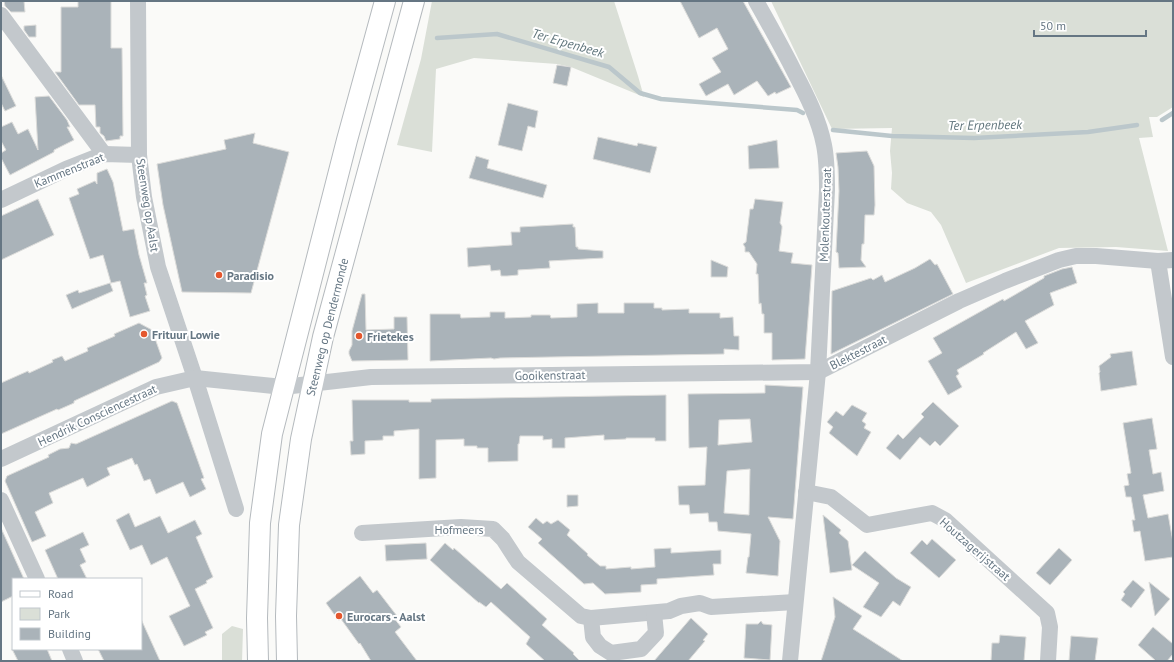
<svg xmlns="http://www.w3.org/2000/svg" width="1174" height="662" font-family="'PT Sans',sans-serif">
  <style>
    .green { fill: #dadfd7 }
    .lines { fill: none; stroke-linecap: round; stroke-linejoin: round }
    .stream { stroke: #bbc7cb; stroke-width: 4.5 }
    .building { fill: #aab3b9; stroke: #dcdcda; fill-rule: evenodd }
    .major-casing { stroke: #b5babe; stroke-width: 22 }
    .minor { stroke: #c3c8cc; stroke-width: 16 }
    .major { stroke: #fff; stroke-width: 20 }
    .poi-dot { fill: #e4572e; stroke: #fff; stroke-width: 1.5 }
    .labels { text-anchor: middle; dominant-baseline: central; stroke-width: 4; stroke-linejoin: round; paint-order: stroke }
    .street-label { font-size: 12px; fill: #657683; stroke: #fff }
    .poi-label { font-size: 12px; font-weight: bold; fill: #657683; stroke: #fff; text-anchor: start }
    .water-label { font-size: 13px; font-style: italic; fill: #60757c; stroke: #fff }
  </style>
  <rect width="100%" height="100%" fill="#fafaf8"/>
  <g class="green">
    <polygon points="432,1 614,1 638,76 644,97 571,67 557,64 474,58 436,69 432,152 397,145 421,59"/>
    <polygon points="771,1 1173,1 1173,107 1157,117 1149,117 1153,137 1139,138 1168,251 1116,247 1059,248 966,283 941,225 931,212 907,203 891,189 892,173 890,151 892,128 832,129"/>
    <polygon points="232,626 243,629 242,661 222,661 222,634"/>
  </g>
  <g class="lines">
    <g class="stream">
      <polyline points="437,38 497,34 609,67 640,93 661,99 797,110 803,113"/>
      <polyline points="1162,120 1173,113"/>
      <polyline points="833,130 892,136 974,138 1088,132 1137,125"/>
    </g>
  </g>
  <g class="building">
    <polygon points="4,1 24,1 25,12 11,12 5,6"/>
    <polygon points="78,1 111,1 111,48 122,48 123,136 120,136 120,139 106,141 104,136 100,133 100,127 96,127 95,105 79,105 55,72 61,72 61,7 78,7"/>
    <polygon points="680,1 743,1 791,87 776,94 775,92 768,96 757,81 734,95 728,84 706,96 699,84 721,72 712,58 728,49 717,28 699,38"/>
    <polygon points="36,25 36,37 29,37 24,30 24,26"/>
    <polygon points="557,65 571,67 567,86 553,83"/>
    <polygon points="1,75 16,106 5,111 1,103"/>
    <polygon points="49,96 67,120 70,127 67,127 74,140 54,150 54,152 10,175 1,158 1,153 6,150 1,141 1,127 12,122 18,134 28,129 38,150 35,97"/>
    <polygon points="508,103 538,111 535,128 528,126 522,151 498,145"/>
    <polygon points="255,133 253,143 289,152 251,293 182,292 163,205 157,164 226,149 224,140"/>
    <polygon points="598,137 637,146 638,143 657,147 650,173 593,159"/>
    <polygon points="777,140 779,168 749,169 748,146"/>
    <polygon points="867,151 874,166 875,205 874,215 865,215 864,244 862,244 861,260 866,267 839,268 838,253 836,252 839,191 838,167 836,153"/>
    <polygon points="476,156 489,160 487,168 547,185 543,198 469,178"/>
    <polygon points="107,169 113,182 123,231 134,229 139,255 147,283 144,283 147,295 145,296 150,311 130,317 120,281 111,283 103,255 90,259 69,198 79,194 77,189 95,181 97,184 97,173"/>
    <polygon points="38,199 54,235 1,260 1,216"/>
    <polygon points="755,199 783,202 780,223 782,226 782,228 779,251 793,253 791,263 812,265 805,359 772,360 772,333 764,333 764,314 762,314 761,303 759,304 758,274 756,274 757,264 749,252 745,252 745,247 743,244 746,242 750,209 753,209"/>
    <polygon points="573,224 573,227 575,227 576,247 578,247 578,249 603,251 603,258 549,261 550,268 518,270 518,275 507,276 501,276 500,270 491,271 490,265 468,267 467,248 512,245 511,232 520,232 520,227"/>
    <polygon points="930,259 935,265 937,264 953,294 831,354 832,291 871,278 873,280 882,275 885,282 915,268"/>
    <polygon points="711,260 728,267 727,277 711,277"/>
    <polygon points="1072,267 1077,283 1050,293 1054,305 1025,321 1038,343 1026,349 1016,332 983,353 984,354 957,370 959,374 956,376 962,387 948,395 928,361 942,353 933,338 1003,299 1004,301 1044,278 1044,276 1062,269"/>
    <polygon points="110,283 113,291 72,309 66,295 78,290 79,293"/>
    <polygon points="362,294 365,294 366,330 394,329 394,317 407,317 408,360 352,361 349,354 349,351 352,345 352,331"/>
    <polygon points="598,303 598,313 624,313 624,303 654,303 654,308 662,308 662,310 689,309 689,313 720,313 720,318 733,317 734,336 739,336 739,350 724,349 724,354 551,357 500,358 494,359 491,358 430,361 430,314 460,314 461,318 490,317 490,312 505,312 505,318 531,317 531,315 550,315 551,318 577,317 577,304"/>
    <polygon points="139,323 152,330 162,358 159,362 74,401 74,403 58,410 57,409 1,434 1,383 28,371 29,373 53,362 52,360 62,356 65,361 88,351 87,348 115,336 114,334"/>
    <polygon points="1132,351 1137,385 1101,391 1099,373 1100,372 1099,366 1111,357 1110,354"/>
    <path d="M765,385L803,387L793,519L768,517L780,541L778,576L746,573L748,557H749L751,534L718,531L717,522H709L708,513L690,514L689,505H679L678,486L705,485L707,447L689,448L688,394L765,393ZM750,419L752,442L718,445L719,420ZM750,469L749,515L724,513L727,471Z"/>
    <polygon points="666,395 666,441 655,441 655,438 626,438 626,439 604,440 604,435 565,438 565,448 552,448 552,439 543,440 543,436 520,436 519,444 518,444 518,461 488,462 488,448 477,448 477,446 464,446 464,439 436,440 436,478 419,479 419,429 394,431 394,436 383,436 383,440 365,441 365,454 351,455 350,441 353,441 352,400 409,400 409,402 431,402 431,399"/>
    <polygon points="172,401 177,403 204,478 201,479 206,489 190,497 183,482 156,494 150,479 144,481 137,464 135,465 132,458 107,468 110,475 87,487 83,478 49,493 53,503 35,512 46,536 32,542 5,481 7,476 49,457 48,455 60,449 69,448 71,443 76,444"/>
    <polygon points="933,402 959,426 940,446 935,441 930,446 920,437 900,460 886,448 898,434 903,439 924,417 921,414"/>
    <polygon points="852,405 867,413 862,421 866,424 864,428 871,432 857,456 829,433 833,427 827,422 836,411 843,416"/>
    <polygon points="1152,418 1157,449 1149,450 1153,474 1161,472 1164,491 1143,495 1148,518 1168,514 1173,542 1173,557 1145,561 1140,531 1134,532 1132,520 1135,520 1131,497 1126,497 1124,486 1129,485 1127,474 1131,473 1123,423"/>
    <polygon points="567,495 578,495 578,506 567,507"/>
    <polygon points="129,513 135,527 160,516 168,533 195,520 202,534 196,537 213,577 206,581 207,583 195,589 213,628 205,632 207,635 184,646 169,616 190,606 167,557 151,565 142,545 130,550 116,520"/>
    <polygon points="823,515 841,530 839,533 848,541 852,570 830,573"/>
    <polygon points="536,518 543,524 547,521 551,524 558,520 570,530 567,535 588,554 587,555 600,566 606,566 606,569 631,567 631,569 655,567 654,549 671,548 671,553 721,550 721,564 713,564 714,575 657,579 657,584 641,585 641,592 605,594 593,583 584,584 538,543 542,539 528,527"/>
    <polygon points="1,528 24,579 13,579 13,596 1,602"/>
    <polygon points="83,532 89,545 80,549 86,562 80,565 87,579 58,579 45,550"/>
    <polygon points="932,539 956,560 939,578 910,553 922,540 927,545"/>
    <polygon points="426,543 427,559 386,561 385,545"/>
    <polygon points="445,543 453,550 454,548 501,589 507,583 547,619 542,625 574,653 573,654 580,661 545,661 526,644 530,637 491,602 486,607 479,602 479,603 451,579 430,560"/>
    <polygon points="1059,548 1072,560 1050,585 1036,573"/>
    <polygon points="865,551 896,578 911,587 900,606 893,601 881,617 863,607 879,583 852,565"/>
    <polygon points="360,576 373,593 377,590 397,616 394,618 401,627 395,632 417,661 371,661 360,643 359,644 341,619 339,621 326,603"/>
    <polygon points="1133,580 1145,590 1131,608 1121,600 1125,594 1123,592"/>
    <polygon points="1149,582 1170,599 1155,616"/>
    <polygon points="833,597 862,616 853,629 903,661 821,661 835,617"/>
    <polygon points="691,618 708,634 703,640 705,641 688,661 654,661"/>
    <polygon points="141,619 160,661 104,661 98,649 141,649"/>
    <polygon points="761,621 763,624 772,625 770,660 744,658 746,624 758,624"/>
    <polygon points="1153,627 1173,644 1173,654 1167,661 1156,661 1138,645"/>
    <polygon points="1000,635 1026,637 1024,661 991,661 992,643 999,643"/>
    <polygon points="1071,636 1098,638 1095,661 1069,661"/>
    <polygon points="12,649 47,649 52,661 18,661"/>
  </g>
  <g class="lines">
    <defs>
      <g id="major">
        <polyline points="258,661 257,618 260,523 272,434 347,140 385,1"/>
        <polyline points="287,661 286,616 289,525 301,439 323,337 414,1"/>
      </g>
    </defs>
    <use href="#major" class="major-casing"/>
    <g class="minor">
      <polyline points="138,1 139,155 144,197 158,267 195,378 236,509"/>
      <path d="M756,1C769,24 782,47 794,71C806,94 819,119 824,145C827,160 827,175 827,190L818,372L790,661"/>
      <polyline points="1,15 104,154"/>
      <polyline points="1,200 66,169 104,154 139,155"/>
      <polyline points="1158,261 1173,357"/>
      <polyline points="1,459 156,387 195,378 283,387 371,377 818,372 959,301 1005,281 1059,260 1076,256 1096,256 1158,261 1173,260"/>
      <polyline points="806,492 831,497 867,525 932,513 945,520 1047,613 1050,627 1048,661"/>
      <polyline points="1,500 37,579"/>
      <polyline points="362,533 461,527 493,529 503,539 518,562 581,616 591,618 669,611 681,606 700,603 711,607 795,602"/>
      <polyline points="591,618 593,637 600,646 611,653 641,649 656,633 654,613"/>
      <polyline points="70,649 75,661"/>
    </g>
    <use href="#major" class="major"/>
  </g>
  <g class="poi-dot">
    <circle cx="219" cy="275" r="4"/>
    <circle cx="144" cy="334" r="4"/>
    <circle cx="359" cy="336" r="4"/>
    <circle cx="339" cy="616" r="4"/>
  </g>
  <g class="labels">
    <g class="street-label">
      <text transform="translate(69 170) rotate(-22)">Kammenstraat</text>
      <text transform="translate(148 205) rotate(81)">Steenweg op Aalst</text>
      <text transform="translate(825 215) rotate(-88)">Molenkouterstraat</text>
      <text transform="translate(327 327) rotate(-76)">Steenweg op Dendermonde</text>
      <text transform="translate(858 352) rotate(-27)">Blektestraat</text>
      <text transform="translate(550 375) rotate(-1)">Gooikenstraat</text>
      <text transform="translate(97 415) rotate(-25)">Hendrik Consciencestraat</text>
      <text x="459" y="529">Hofmeers</text>
      <text transform="translate(975 549) rotate(41)">Houtzagerijstraat</text>
    </g>
    <g class="poi-label">
      <text x="227" y="275">Paradisio</text>
      <text x="152" y="334">Frituur Lowie</text>
      <text x="367" y="336">Frietekes</text>
      <text x="347" y="616">Eurocars - Aalst</text>
    </g>
    <g class="water-label">
      <text transform="translate(568 43) rotate(16)">Ter Erpenbeek</text>
      <text transform="translate(985 125) rotate(-1)">Ter Erpenbeek</text>
    </g>
  </g>
  <rect width="1174" height="662" fill="none" stroke="#657683" stroke-width="4"/>
  <rect x="12" y="578" width="130" height="72" fill="#ffffff" stroke="#c1c8cd"/>
  <rect x="20" y="591" width="20" height="6" fill="#ffffff" stroke="#c1c8cd"/>
  <text x="48" y="598" font-size="12" fill="#657683">Road</text>
  <rect x="20" y="608" width="20" height="12" fill="#dadfd7" stroke="#c1c8cd"/>
  <text x="48" y="618" font-size="12" fill="#657683">Park</text>
  <rect x="20" y="628" width="20" height="12" fill="#aab3b9" stroke="#c1c8cd"/>
  <text x="48" y="638" font-size="12" fill="#657683">Building</text>
  <path d="M1034 30v6h112v-6" fill="none" stroke="#657683" stroke-width="2"/>
  <text x="1040" y="30" font-size="12" fill="#657683" stroke="#ffffff" stroke-width="3" paint-order="stroke">50 m</text>
</svg>
